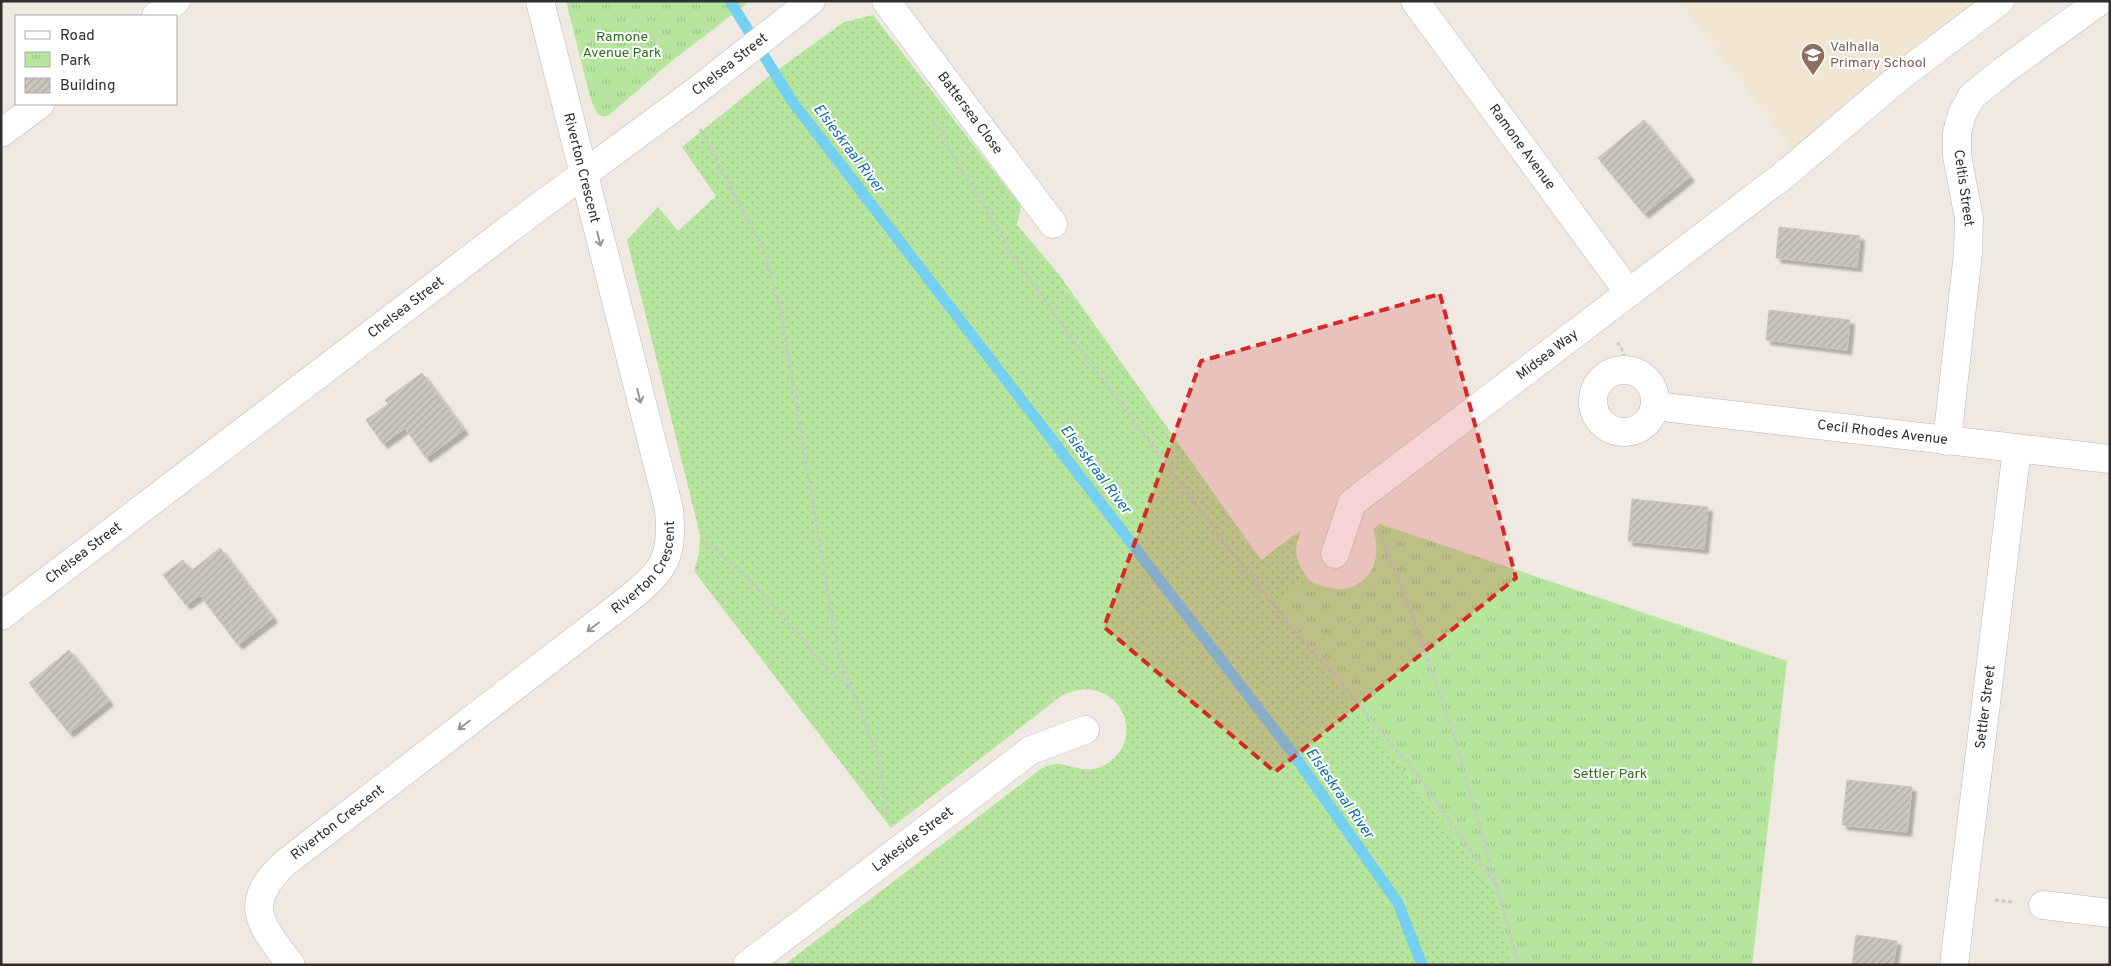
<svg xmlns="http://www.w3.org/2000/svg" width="2111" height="966" font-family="Overpass,sans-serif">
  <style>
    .education { fill: #f0e6d1 }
    .grass { fill: url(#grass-dots) }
    .park { fill: url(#park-tufts) }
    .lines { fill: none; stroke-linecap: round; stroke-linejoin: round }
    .stream { stroke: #75cff0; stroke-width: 11 }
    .building { fill: url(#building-hatch); stroke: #cbc5ba; filter: url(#shadow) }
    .minor-casing { stroke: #b4b7c1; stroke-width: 29 }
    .path { stroke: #c9c9c9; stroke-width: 3; stroke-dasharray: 4 2.5; stroke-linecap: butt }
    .minor { stroke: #fff; stroke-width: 28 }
    .oneway { stroke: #969696 }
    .marked { fill: #d62828; fill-opacity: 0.2; stroke: #d62828; stroke-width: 4; stroke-dasharray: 10 6; stroke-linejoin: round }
    .labels { text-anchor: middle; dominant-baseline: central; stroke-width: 4; stroke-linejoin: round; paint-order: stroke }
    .park-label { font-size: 14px; fill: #2c6e1b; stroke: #fff }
    .education-label { font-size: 14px; fill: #785e54; stroke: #fff; text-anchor: start }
    .street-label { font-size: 14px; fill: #2e2e2e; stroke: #fff }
    .water-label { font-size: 15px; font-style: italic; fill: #0d6fa3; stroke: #fff }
  </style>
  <defs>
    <pattern id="grass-dots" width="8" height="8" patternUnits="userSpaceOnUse" patternTransform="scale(1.25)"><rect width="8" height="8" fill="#b6e59e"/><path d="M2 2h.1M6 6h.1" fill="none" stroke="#9dc588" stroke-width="1.8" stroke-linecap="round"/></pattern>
    <pattern id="park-tufts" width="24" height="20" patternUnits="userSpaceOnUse" patternTransform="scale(1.25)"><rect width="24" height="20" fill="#b6e59e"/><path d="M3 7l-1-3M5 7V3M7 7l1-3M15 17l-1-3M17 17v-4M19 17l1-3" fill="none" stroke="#9dc588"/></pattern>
    <pattern id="building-hatch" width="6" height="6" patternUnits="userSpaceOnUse" patternTransform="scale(1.25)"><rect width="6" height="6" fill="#cbc7bf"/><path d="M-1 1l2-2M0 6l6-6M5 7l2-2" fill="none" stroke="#afaba4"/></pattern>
    <filter id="shadow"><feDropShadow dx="4.5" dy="4.5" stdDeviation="1" flood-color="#0004"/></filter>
  </defs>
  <rect width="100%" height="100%" fill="#efe9e1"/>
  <polygon class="education" points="1678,1 1985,1 1794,150"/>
  <path class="grass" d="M873,15L1021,206L1017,225L1058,273L1261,560L1301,530C1293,552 1295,560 1308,579L1277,603L1494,890L1513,965H784L1041,769C1065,752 1085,785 1113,759C1147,728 1112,670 1061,696L891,828L694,571L699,554L700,535L627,240L658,207L678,231L716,196L682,147L772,74L844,22Z"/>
  <g class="park">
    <path d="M566,1H750L673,60L609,115C598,120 595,109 591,100Z"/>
    <path d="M1380,524L1787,661L1752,965H1513L1494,890L1276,602L1308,579C1349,605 1388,577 1373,529Z"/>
  </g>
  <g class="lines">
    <polyline class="stream" points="730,1 792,101 1294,755 1398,903 1422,965"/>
  </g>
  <g class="building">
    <polygon points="1644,120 1690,177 1644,214 1598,158"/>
    <polygon points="1779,227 1860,236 1857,267 1776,258"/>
    <polygon points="1769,310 1850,320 1847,350 1766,340"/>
    <polygon points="422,373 464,430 426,458 405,428 383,444 366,420 388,404 385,400"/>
    <polygon points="1632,499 1708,507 1704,549 1628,541"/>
    <polygon points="220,548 273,618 238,645 200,595 186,605 163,575 183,560 191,571"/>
    <polygon points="69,650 109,701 69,733 29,683"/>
    <polygon points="1847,780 1912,787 1907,832 1842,825"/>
    <polygon points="1856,935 1897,941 1893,965 1852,965"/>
  </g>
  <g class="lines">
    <defs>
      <g id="minor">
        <path id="s1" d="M886,1L1053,224"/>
        <path id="s2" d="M1415,1L1629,293"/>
        <polyline points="156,16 176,1"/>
        <polyline points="1,133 40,104"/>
        <circle cx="1624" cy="401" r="31"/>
        <path id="s3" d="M1655,406L2110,459"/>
        <polyline points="1947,441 1968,253 1969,218 1957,156 1957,133 1962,114 1972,96 2003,71 2100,1"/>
        <path id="s4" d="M1335,554L1352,503L1784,175L1902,75L2000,1"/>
        <path id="s5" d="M1,616L521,220L695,92L811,1"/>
        <polyline points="2043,905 2110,913"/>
        <path id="s6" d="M291,965C260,924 241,904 285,863L630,598C666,568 673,557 669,509L540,1"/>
        <path id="s7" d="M747,965L1031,750L1085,730"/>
        <path id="s8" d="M1954,965L2017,449"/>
      </g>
    </defs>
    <use href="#minor" class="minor-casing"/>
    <g class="path">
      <polyline points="933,122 1012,254 1073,340 1234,555 1286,621 1336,677 1422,781 1497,887"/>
      <polyline points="700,129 764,250 782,319 838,652 879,761 887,816"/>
      <polyline points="1617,343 1621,346 1628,370"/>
      <polyline points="1379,531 1410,610 1449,719 1519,965"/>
      <polyline points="703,543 711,546 748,578 798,634 827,670 851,688"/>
      <polyline points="1995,900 2012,902"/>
    </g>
    <use href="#minor" class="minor"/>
  </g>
  <defs><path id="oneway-shaft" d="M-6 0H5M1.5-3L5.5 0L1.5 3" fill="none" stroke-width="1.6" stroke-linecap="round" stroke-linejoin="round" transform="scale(1.25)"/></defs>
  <g class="oneway">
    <use href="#oneway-shaft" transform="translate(599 239) rotate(76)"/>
    <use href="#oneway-shaft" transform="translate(639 396) rotate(76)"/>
    <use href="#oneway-shaft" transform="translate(593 627) rotate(143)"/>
    <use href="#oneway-shaft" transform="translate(464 725) rotate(143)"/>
  </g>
  <path class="marked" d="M1440,294L1516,578L1275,772L1104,627L1201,361Z"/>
  <defs>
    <symbol id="school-pin" viewBox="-11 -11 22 30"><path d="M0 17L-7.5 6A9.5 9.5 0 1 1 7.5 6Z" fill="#8d6e63" stroke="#fff"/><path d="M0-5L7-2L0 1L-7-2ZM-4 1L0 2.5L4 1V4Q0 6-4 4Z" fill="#fff"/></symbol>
  </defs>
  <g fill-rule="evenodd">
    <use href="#school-pin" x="1799" y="41" width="28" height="38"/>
  </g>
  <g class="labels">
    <g class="park-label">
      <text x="622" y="37">Ramone<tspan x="622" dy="16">Avenue Park</tspan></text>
      <text x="1610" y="774">Settler Park</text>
    </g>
    <g class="education-label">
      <text x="1830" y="47">Valhalla<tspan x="1830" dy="16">Primary School</tspan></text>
    </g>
    <g class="street-label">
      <text stroke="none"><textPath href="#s5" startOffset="914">Chelsea Street</textPath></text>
      <text stroke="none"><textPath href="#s1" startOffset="140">Battersea Close</textPath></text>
      <text stroke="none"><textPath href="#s2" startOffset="181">Ramone Avenue</textPath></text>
      <text transform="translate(581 168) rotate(76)">Riverton Crescent</text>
      <text transform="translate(1963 188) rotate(82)">Celtis Street</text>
      <text stroke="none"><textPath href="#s5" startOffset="509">Chelsea Street</textPath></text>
      <text stroke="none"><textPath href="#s4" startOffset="299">Midsea Way</textPath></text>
      <text stroke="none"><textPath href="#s3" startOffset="229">Cecil Rhodes Avenue</textPath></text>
      <text stroke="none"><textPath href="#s5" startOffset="104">Chelsea Street</textPath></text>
      <text stroke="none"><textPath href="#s6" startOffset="590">Riverton Crescent</textPath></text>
      <text stroke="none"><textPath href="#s8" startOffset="260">Settler Street</textPath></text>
      <text stroke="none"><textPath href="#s6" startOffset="186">Riverton Crescent</textPath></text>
      <text stroke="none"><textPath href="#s7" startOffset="208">Lakeside Street</textPath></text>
    </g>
    <g class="water-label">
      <text transform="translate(848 149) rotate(53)">Elsieskraal River</text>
      <text transform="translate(1095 470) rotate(53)">Elsieskraal River</text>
      <text transform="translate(1339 794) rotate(55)">Elsieskraal River</text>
    </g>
  </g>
  <rect width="2111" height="966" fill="none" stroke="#2e2e2e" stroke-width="5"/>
  <rect x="15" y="15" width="162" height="90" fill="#ffffff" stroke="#ababab"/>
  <rect x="25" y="31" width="25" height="8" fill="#ffffff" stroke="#ababab"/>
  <text x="60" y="40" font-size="15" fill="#2e2e2e">Road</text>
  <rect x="25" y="52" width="25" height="15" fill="url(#park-tufts)" stroke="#ababab"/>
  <text x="60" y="65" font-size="15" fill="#2e2e2e">Park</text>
  <rect x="25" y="78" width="25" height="15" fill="url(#building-hatch)" stroke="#ababab"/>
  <text x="60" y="90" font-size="15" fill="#2e2e2e">Building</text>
</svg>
